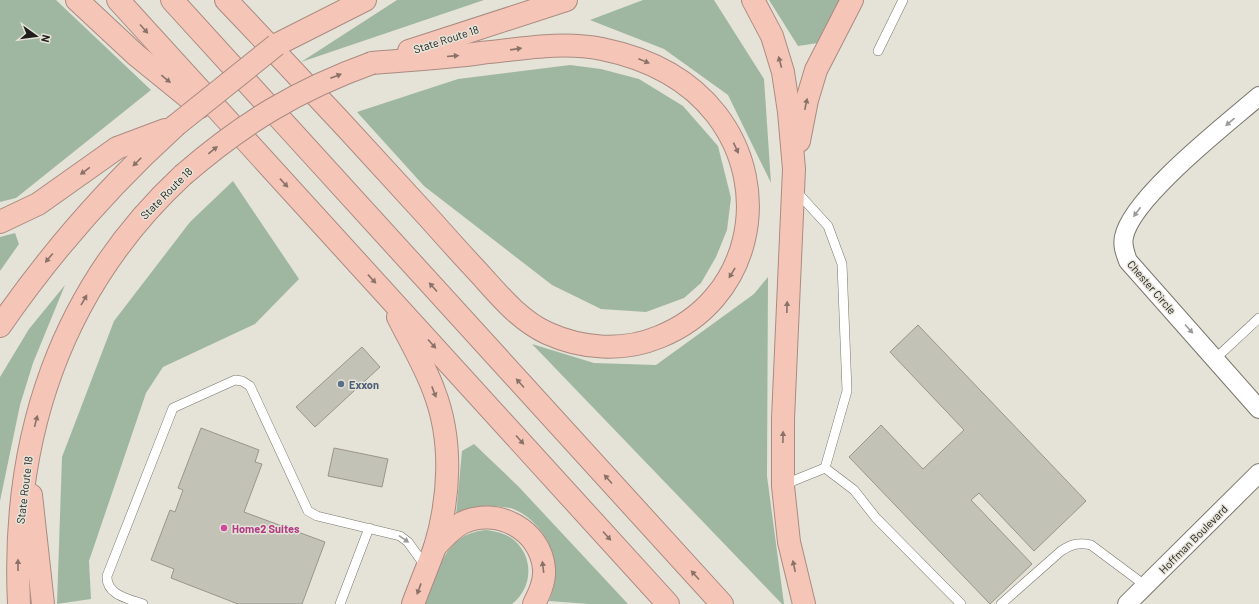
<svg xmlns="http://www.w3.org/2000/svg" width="1259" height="604" font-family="Barlow,sans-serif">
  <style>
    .green { fill: #9fb7a1 }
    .building { fill: #c3c2b7; stroke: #98968c }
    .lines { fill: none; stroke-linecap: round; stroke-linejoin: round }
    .lane-casing { stroke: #78766c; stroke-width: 10 }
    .street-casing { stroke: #78766c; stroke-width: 20 }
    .highway-casing { stroke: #aa8b80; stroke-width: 24 }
    .lane { stroke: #fff; stroke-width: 9 }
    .street { stroke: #fff; stroke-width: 18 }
    .highway { stroke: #f5c5b7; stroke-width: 22 }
    .highway-bridge-casing { stroke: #aa8b80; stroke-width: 24; stroke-linecap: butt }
    .highway-bridge { stroke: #f5c5b7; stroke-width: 22 }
    .oneway { fill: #8a7268 }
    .oneway2 { fill: #9a9a98 }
    .service-dot { fill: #5c6f8a; stroke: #e5e3d8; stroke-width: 1.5 }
    .hotel-dot { fill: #d1479c; stroke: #e5e3d8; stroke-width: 1.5 }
    .labels { text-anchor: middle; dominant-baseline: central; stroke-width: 3; stroke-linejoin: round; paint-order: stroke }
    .street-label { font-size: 11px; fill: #1f1e1a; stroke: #e5e3d8 }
    .service-label { font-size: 11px; font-weight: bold; fill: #4e5e75; stroke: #e5e3d8; text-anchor: start }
    .hotel-label { font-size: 11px; font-weight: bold; fill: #b23c85; stroke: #e5e3d8; text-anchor: start }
  </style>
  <rect width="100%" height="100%" fill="#e5e3d8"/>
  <g class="green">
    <polygon points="0,0 56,0 151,90 16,198 0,202"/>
    <polygon points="397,0 484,0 301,62"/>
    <polygon points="643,0 714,0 764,79 771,183 728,95 664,49 590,20"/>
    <polygon points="769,0 840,0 818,43 798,46"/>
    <polygon points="570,65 601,69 639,79 683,106 718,146 731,198 727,230 716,257 701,283 684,298 646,312 601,309 552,285 424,186 357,112 458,79"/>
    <polygon points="233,181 299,279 255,324 163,367 146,393 89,561 91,599 57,604 62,457 114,321 190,222"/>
    <polygon points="15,233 19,244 0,271 0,237"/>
    <polygon points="768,277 767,476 784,604 782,604 532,344 594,363 656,365 754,294"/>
    <polygon points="65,285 33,363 20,405 0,501 0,377 29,329"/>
    <path d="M474,444L518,486L628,604H589L549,601C561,572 555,544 533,522C527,516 518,510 510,508C491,504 474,508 456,515L462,451Z"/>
    <path d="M485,530C495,531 505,533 514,540C534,557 533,588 512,604H425C439,571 443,535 485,530Z"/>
  </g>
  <g class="building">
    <polygon points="918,325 1086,501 1034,551 979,493 971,500 1032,564 990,604 849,457 881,425 923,469 964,430 890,352"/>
    <polygon points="362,347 380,367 315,427 296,407"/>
    <polygon points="201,428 259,450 255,462 262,464 244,512 325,542 302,604 238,604 171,578 174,569 151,560 170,510 175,512 183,490 178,488"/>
    <polygon points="334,448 388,459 382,487 328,476"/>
  </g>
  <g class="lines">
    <defs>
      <g id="lane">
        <polyline points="878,51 903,0"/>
        <polyline points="796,191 828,226 842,264 847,391 825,468"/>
        <polyline points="1216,358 1259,318"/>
        <polyline points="783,485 825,468 854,490 876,518 961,604"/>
        <path d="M143,604C129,599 106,595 107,576L173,408L235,380L242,381L250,386L308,511L317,516L400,536L408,542L426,567"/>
        <polyline points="340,604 369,528"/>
        <path d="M1001,604L1061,551C1072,544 1079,542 1091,545L1146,586"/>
      </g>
      <g id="street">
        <path d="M1259,96C1228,123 1131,198 1124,237C1122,245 1125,253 1128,261L1259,409"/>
        <polyline points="1127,604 1259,473"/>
      </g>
      <g id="highway">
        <polyline points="77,0 136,55 200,107"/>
        <polyline points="118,0 668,604"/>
        <polyline points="172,0 722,604"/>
        <path d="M226,0C295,72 363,145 430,219C446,237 462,255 479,273C499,295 519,320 547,333C582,349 623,352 659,337C750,301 775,190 716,114C688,78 646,58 602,49C561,41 522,49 481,53C445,58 408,60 372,63"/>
        <polyline points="753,0 772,36 783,72 789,112 794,169 783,419 783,486 789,542 804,604"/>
        <polyline points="276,45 365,0"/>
        <polyline points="409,51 566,0"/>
        <polyline points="799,141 807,100 816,70 852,0"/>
        <polyline points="0,222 38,204 117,148 165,130"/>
        <path d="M398,317C410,341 425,366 434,391C453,440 450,497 435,547C428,566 420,585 413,604"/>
        <path d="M0,326C51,252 109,186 175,126"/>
        <polyline points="31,495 43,604"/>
        <path d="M435,547C443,538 451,529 462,523C497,506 541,530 544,569C545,582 539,594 534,604"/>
        <path d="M19,604C11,439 60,289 183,175"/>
      </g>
    </defs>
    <use href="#lane" class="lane-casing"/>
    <use href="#street" class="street-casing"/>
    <use href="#highway" class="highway-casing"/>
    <use href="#lane" class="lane"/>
    <use href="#street" class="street"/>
    <use href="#highway" class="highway"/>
    <defs>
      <g id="highway-bridge">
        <polyline points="175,126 276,45"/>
        <path d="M183,175C243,123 297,90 372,63"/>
      </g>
    </defs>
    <use href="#highway-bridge" class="highway-bridge-casing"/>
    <use href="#highway-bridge" class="highway-bridge"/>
  </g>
  <defs><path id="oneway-solid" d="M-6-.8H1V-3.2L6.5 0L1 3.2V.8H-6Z"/></defs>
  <g class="oneway">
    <use href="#oneway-solid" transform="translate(144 29) rotate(48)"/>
    <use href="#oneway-solid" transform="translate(516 49) rotate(-8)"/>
    <use href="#oneway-solid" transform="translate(453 56) rotate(-5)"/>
    <use href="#oneway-solid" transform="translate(644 61) rotate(22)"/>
    <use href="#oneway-solid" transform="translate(780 62) rotate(-105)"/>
    <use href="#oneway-solid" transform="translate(336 76) rotate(-21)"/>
    <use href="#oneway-solid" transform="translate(166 79) rotate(39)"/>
    <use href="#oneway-solid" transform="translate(806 104) rotate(-78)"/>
    <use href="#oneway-solid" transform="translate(736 148) rotate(65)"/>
    <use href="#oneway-solid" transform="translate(213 150) rotate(-39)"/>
    <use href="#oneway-solid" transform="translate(137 162) rotate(135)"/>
    <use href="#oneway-solid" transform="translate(85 171) rotate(144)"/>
    <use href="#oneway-solid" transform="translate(284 183) rotate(47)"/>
    <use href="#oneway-solid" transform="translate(49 258) rotate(130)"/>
    <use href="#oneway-solid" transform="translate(732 273) rotate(121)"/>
    <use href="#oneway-solid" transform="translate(372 279) rotate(47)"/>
    <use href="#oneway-solid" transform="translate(433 287) rotate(-132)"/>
    <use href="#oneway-solid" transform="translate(84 300) rotate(-60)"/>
    <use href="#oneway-solid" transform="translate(787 307) rotate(-88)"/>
    <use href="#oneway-solid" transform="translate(432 344) rotate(48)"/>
    <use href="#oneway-solid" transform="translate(520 383) rotate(-132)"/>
    <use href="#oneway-solid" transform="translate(434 392) rotate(69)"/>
    <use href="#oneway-solid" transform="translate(36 421) rotate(-76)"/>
    <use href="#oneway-solid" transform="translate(783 437) rotate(-89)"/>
    <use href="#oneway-solid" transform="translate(520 440) rotate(48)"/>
    <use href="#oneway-solid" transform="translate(608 479) rotate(-132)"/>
    <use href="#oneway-solid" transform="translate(607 536) rotate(48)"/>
    <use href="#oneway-solid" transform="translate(18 565) rotate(-90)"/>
    <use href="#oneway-solid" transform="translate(794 566) rotate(-102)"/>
    <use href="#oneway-solid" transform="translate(543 567) rotate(-97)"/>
    <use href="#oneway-solid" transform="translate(695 575) rotate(-132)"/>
    <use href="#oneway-solid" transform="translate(419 589) rotate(110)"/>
  </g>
  <g class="oneway2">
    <use href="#oneway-solid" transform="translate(1230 122) rotate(139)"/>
    <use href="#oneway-solid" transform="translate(1137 212) rotate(127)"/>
    <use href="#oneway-solid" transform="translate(1189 329) rotate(48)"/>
    <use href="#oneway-solid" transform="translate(404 539) rotate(35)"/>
  </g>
  <circle class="service-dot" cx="341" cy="384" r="4"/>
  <circle class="hotel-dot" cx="224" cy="528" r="4"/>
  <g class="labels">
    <g class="street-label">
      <text transform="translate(446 39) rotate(-18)">State Route 18</text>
      <text transform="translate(166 193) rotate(-45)">State Route 18</text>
      <text transform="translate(1152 287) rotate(49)">Chester Circle</text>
      <text transform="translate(24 490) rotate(-83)">State Route 18</text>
      <text transform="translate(1193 539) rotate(-45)">Hoffman Boulevard</text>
    </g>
    <g class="service-label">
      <text x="349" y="384">Exxon</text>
    </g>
    <g class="hotel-label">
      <text x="232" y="528">Home2 Suites</text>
    </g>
  </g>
  <g transform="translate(36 36) rotate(104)" stroke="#e5e3d8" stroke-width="3" paint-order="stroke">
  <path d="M0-3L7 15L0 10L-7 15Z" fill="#1f1e1a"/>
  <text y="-6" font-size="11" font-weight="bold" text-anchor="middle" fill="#1f1e1a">N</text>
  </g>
</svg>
